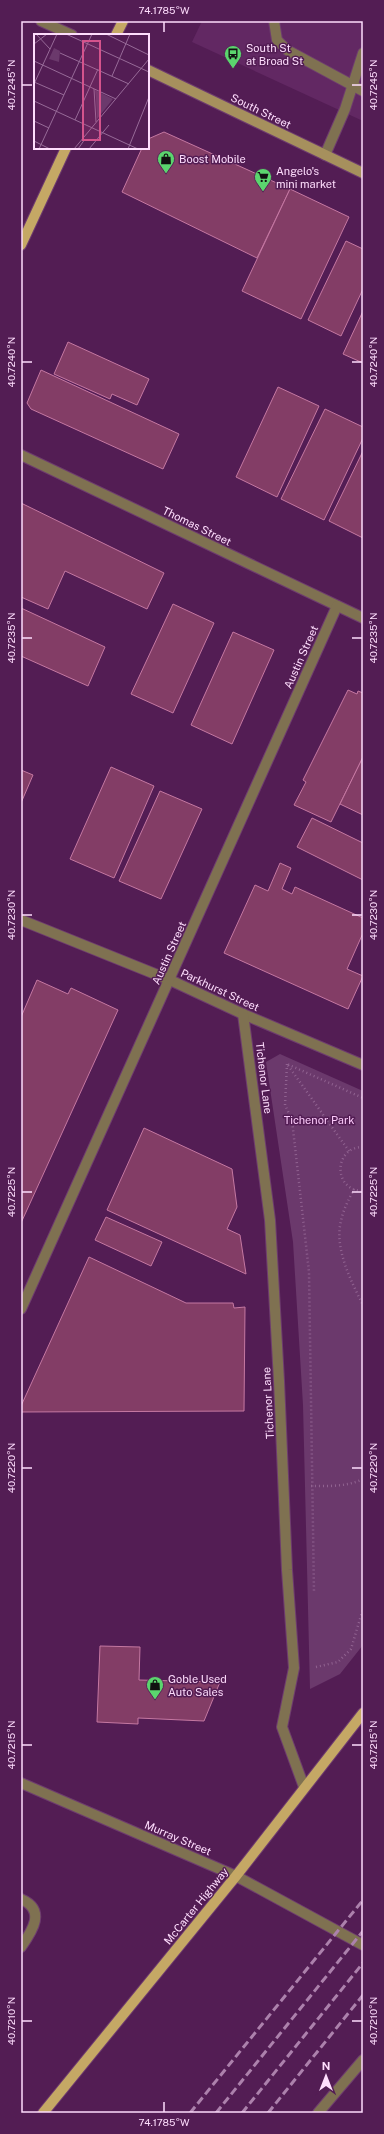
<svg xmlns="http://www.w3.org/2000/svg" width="384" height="2134" font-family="'Public Sans',sans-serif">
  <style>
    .built { fill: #622863 }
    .green { fill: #6b396c }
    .building { fill: #833d66; stroke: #c578a2 }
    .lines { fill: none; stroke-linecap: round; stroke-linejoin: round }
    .service-casing { stroke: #6e3c6f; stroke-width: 12 }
    .minor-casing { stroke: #6e3c6f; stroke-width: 12 }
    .secondary-casing { stroke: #6e3c6f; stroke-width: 12 }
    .primary-casing { stroke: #6e3c6f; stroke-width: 12 }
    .path { stroke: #906290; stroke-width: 2.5; stroke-dasharray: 1 3; stroke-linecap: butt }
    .service { stroke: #7f7151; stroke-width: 10 }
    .minor { stroke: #7f7151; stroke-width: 10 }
    .secondary { stroke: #a6905d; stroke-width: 10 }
    .primary { stroke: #c5a865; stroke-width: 10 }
    .rail { stroke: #ac81ac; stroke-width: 3; stroke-dasharray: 8 4; stroke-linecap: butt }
    .ticks { fill: none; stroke: #feddfd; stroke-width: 1.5 }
    .labels { text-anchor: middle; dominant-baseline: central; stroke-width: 3; stroke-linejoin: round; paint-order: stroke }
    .poi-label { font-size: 11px; fill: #feddfd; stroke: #531d54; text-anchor: start }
    .street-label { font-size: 11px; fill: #feddfd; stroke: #531d54 }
    .park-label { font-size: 11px; fill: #fccbfb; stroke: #531d54 }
    .inset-road { fill: none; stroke: #976a98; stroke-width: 1 }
    .view { fill: #d4538c; fill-opacity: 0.15; stroke: #d4538c; stroke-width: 2 }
    .inset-edge { fill: none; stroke: #feddfd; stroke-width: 2 }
    .neatline { fill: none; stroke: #feddfd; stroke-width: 1.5 }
    .ticks-label { font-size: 10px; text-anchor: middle; fill: #feddfd }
  </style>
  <rect width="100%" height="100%" fill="#531d54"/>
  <polygon class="built" points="202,21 363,21 363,121 192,42"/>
  <polygon class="green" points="280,1054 363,1091 363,1645 340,1674 310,1689 303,1405 293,1242 266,1062"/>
  <g class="building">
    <polygon points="164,132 290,189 257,258 122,192 142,148 148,148 148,139"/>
    <polygon points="290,189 349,217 301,319 242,291"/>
    <polygon points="346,241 363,249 363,289 341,336 308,320"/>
    <polygon points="363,311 363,363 343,354"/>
    <polygon points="68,342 149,379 137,405 112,394 110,399 54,374"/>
    <polygon points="41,370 179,434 163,469 31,409 27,403"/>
    <polygon points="278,387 319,406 277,497 236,477"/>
    <polygon points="325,409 363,427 363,438 324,520 281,499"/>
    <polygon points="363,451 363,538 329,521"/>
    <polygon points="21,503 164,573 147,609 65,571 48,609 21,597"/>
    <polygon points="173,604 214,623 173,713 131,694"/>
    <polygon points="21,608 105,647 88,686 21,656"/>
    <polygon points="233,632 274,650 232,744 191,725"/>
    <polygon points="348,690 357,694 358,691 363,693 363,757 331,822 294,805 306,782 303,780"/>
    <polygon points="363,757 363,815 340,804"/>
    <polygon points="111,767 154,786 114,878 70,859"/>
    <polygon points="21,770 33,775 21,803"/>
    <polygon points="160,791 202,809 161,899 119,881"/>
    <polygon points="312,818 363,843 363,880 297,847"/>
    <polygon points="280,863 291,868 282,889 292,894 295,887 363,918 363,933 347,969 363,976 348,1009 224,953 255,885 268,891"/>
    <polygon points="37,980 68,994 71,988 118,1010 21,1223 21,1017"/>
    <polygon points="144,1128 232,1169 237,1207 227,1229 240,1235 246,1274 107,1210"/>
    <polygon points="106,1217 162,1242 151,1266 95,1240"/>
    <polygon points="89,1257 186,1303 233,1303 234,1308 245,1307 244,1411 21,1412 21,1406"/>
    <polygon points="100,1646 140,1647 139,1680 220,1682 204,1721 138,1718 138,1724 97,1722"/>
  </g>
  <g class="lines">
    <defs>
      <g id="service">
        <polyline points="274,21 277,40 287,50 363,91"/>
        <polyline points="325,155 345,109 363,53"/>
        <path d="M21,1899C46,1910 33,1930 21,1947"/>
      </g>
      <g id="minor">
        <polyline points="41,21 72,35"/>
        <polyline points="21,455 363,618"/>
        <polyline points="21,920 170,980 243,1014 363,1065"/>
        <polyline points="243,1014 270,1220 279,1381 287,1570 294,1668 282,1727 304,1787"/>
        <polyline points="21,1309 337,606"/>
        <polyline points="21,1783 236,1876 363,1945"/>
        <polyline points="318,2113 363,2060"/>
      </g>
      <polyline id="secondary" points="148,70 363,173"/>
      <g id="primary">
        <polyline points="116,35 123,21"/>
        <polyline points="21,245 66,148"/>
        <polyline points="43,2113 236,1876 363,1713"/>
      </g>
    </defs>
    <use href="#service" class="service-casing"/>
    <use href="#minor" class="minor-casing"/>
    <use href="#secondary" class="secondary-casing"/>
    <use href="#primary" class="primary-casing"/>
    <g class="path">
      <polyline points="287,1064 285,1105 292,1120 309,1272 314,1593"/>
      <path d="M363,1147C333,1147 333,1191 363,1191"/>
      <polyline points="349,1151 287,1064 363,1098"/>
      <path d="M354,1189C349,1199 343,1210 341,1221C334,1248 351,1281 363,1305"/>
      <path d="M311,1486C328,1486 347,1487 363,1479"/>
      <polyline points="316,1667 338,1662 351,1649 363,1609"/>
    </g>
    <use href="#service" class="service"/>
    <use href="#minor" class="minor"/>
    <use href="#secondary" class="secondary"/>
    <use href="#primary" class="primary"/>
    <g class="rail">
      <polyline points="190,2113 363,1900"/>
      <polyline points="216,2113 363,1931"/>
      <polyline points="242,2113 363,1963"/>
      <polyline points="268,2113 363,1995"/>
    </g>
  </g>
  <path class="ticks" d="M164,22V32M22,85H32M352,85H362M22,362H32M352,362H362M22,638H32M352,638H362M22,915H32M352,915H362M22,1192H32M352,1192H362M22,1468H32M352,1468H362M22,1745H32M352,1745H362M22,2021H32M352,2021H362M164,2102V2112"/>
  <defs>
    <symbol id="bus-pin" viewBox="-11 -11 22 30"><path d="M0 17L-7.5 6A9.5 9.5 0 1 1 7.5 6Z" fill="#5bd56e" stroke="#531d54"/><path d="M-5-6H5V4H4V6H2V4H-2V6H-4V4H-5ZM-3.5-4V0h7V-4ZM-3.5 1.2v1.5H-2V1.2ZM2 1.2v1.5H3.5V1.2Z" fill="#111"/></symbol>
    <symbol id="shop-pin" viewBox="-11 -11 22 30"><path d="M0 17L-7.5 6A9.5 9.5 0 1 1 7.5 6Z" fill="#5bd56e" stroke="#531d54"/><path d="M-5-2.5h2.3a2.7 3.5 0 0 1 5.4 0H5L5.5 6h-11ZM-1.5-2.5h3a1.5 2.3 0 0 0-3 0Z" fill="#111"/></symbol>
    <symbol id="supermarket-pin" viewBox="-11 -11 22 30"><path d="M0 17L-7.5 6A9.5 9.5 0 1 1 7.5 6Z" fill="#5bd56e" stroke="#531d54"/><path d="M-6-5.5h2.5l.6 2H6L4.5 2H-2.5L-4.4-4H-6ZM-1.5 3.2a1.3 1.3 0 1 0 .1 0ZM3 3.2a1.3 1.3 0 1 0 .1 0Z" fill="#111"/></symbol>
  </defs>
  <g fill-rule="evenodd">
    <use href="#bus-pin" x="223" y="44" width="20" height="27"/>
    <use href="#shop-pin" x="156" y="149" width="20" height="27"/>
    <use href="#supermarket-pin" x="253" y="167" width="20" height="27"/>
    <use href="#shop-pin" x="145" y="1675" width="20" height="27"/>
  </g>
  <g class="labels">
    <g class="poi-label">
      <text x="246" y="48">South St<tspan x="246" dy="13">at Broad St</tspan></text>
      <text x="179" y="159">Boost Mobile</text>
      <text x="276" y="171">Angelo's<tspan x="276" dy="13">mini market</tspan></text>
      <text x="168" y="1679">Goble Used<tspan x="168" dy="13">Auto Sales</tspan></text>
    </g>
    <g class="street-label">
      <text transform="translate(261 111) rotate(26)">South Street</text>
      <text transform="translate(197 526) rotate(26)">Thomas Street</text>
      <text transform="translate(301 657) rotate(-66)">Austin Street</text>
      <text transform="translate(169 953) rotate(-66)">Austin Street</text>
      <text transform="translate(220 990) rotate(25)">Parkhurst Street</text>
      <text transform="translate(264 1078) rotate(83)">Tichenor Lane</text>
      <text transform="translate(268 1403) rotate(-93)">Tichenor Lane</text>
      <text transform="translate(178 1838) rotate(23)">Murray Street</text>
      <text transform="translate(196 1906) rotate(-51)">McCarter Highway</text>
    </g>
    <g class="park-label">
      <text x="319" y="1120">Tichenor Park</text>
    </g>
  </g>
  <g transform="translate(34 34)">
    <rect width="115" height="115" fill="#531d54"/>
    <path d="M20,14L26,17L25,28L15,25ZM61,56L79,65L63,85L62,65Z" fill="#6b396c"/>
    <path class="inset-road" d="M2,0L16,15M32,0L54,10M72,0L115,21M0,10L13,0M54,10L115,38M26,19L95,50M0,27L82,65M78,42L96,0M0,48L30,61M0,50L23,0M60,55L62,88M0,67L104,115M41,86L64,35M0,87L15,94M0,107L16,115M5,115L58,0M40,115L115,25M44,115L51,105M55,115L75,91M94,115L115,63"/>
    <path class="view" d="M49,7H66V106H49Z"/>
    <rect width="115" height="115" class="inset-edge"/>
  </g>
  <rect width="384" height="2134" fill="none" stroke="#531d54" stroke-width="44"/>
  <g transform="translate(326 2076)" stroke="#531d54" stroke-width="3" paint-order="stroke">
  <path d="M0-3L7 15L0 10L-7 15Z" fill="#feddfd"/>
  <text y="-6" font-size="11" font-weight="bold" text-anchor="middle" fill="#feddfd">N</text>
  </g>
  <rect x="22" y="22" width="340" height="2090" class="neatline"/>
  <g class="ticks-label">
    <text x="164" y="14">74.1785°W</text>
    <text transform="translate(11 85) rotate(-90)" y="4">40.7245°N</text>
    <text transform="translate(373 85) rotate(-90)" y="4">40.7245°N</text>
    <text transform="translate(11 362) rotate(-90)" y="4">40.7240°N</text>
    <text transform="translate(373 362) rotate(-90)" y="4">40.7240°N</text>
    <text transform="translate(11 638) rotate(-90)" y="4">40.7235°N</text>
    <text transform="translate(373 638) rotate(-90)" y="4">40.7235°N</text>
    <text transform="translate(11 915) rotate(-90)" y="4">40.7230°N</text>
    <text transform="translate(373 915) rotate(-90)" y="4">40.7230°N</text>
    <text transform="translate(11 1192) rotate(-90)" y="4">40.7225°N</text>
    <text transform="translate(373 1192) rotate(-90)" y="4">40.7225°N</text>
    <text transform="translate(11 1468) rotate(-90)" y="4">40.7220°N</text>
    <text transform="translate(373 1468) rotate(-90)" y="4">40.7220°N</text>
    <text transform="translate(11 1745) rotate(-90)" y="4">40.7215°N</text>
    <text transform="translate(373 1745) rotate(-90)" y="4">40.7215°N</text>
    <text transform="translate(11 2021) rotate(-90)" y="4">40.7210°N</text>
    <text transform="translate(373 2021) rotate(-90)" y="4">40.7210°N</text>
    <text x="164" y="2126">74.1785°W</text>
  </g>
</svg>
